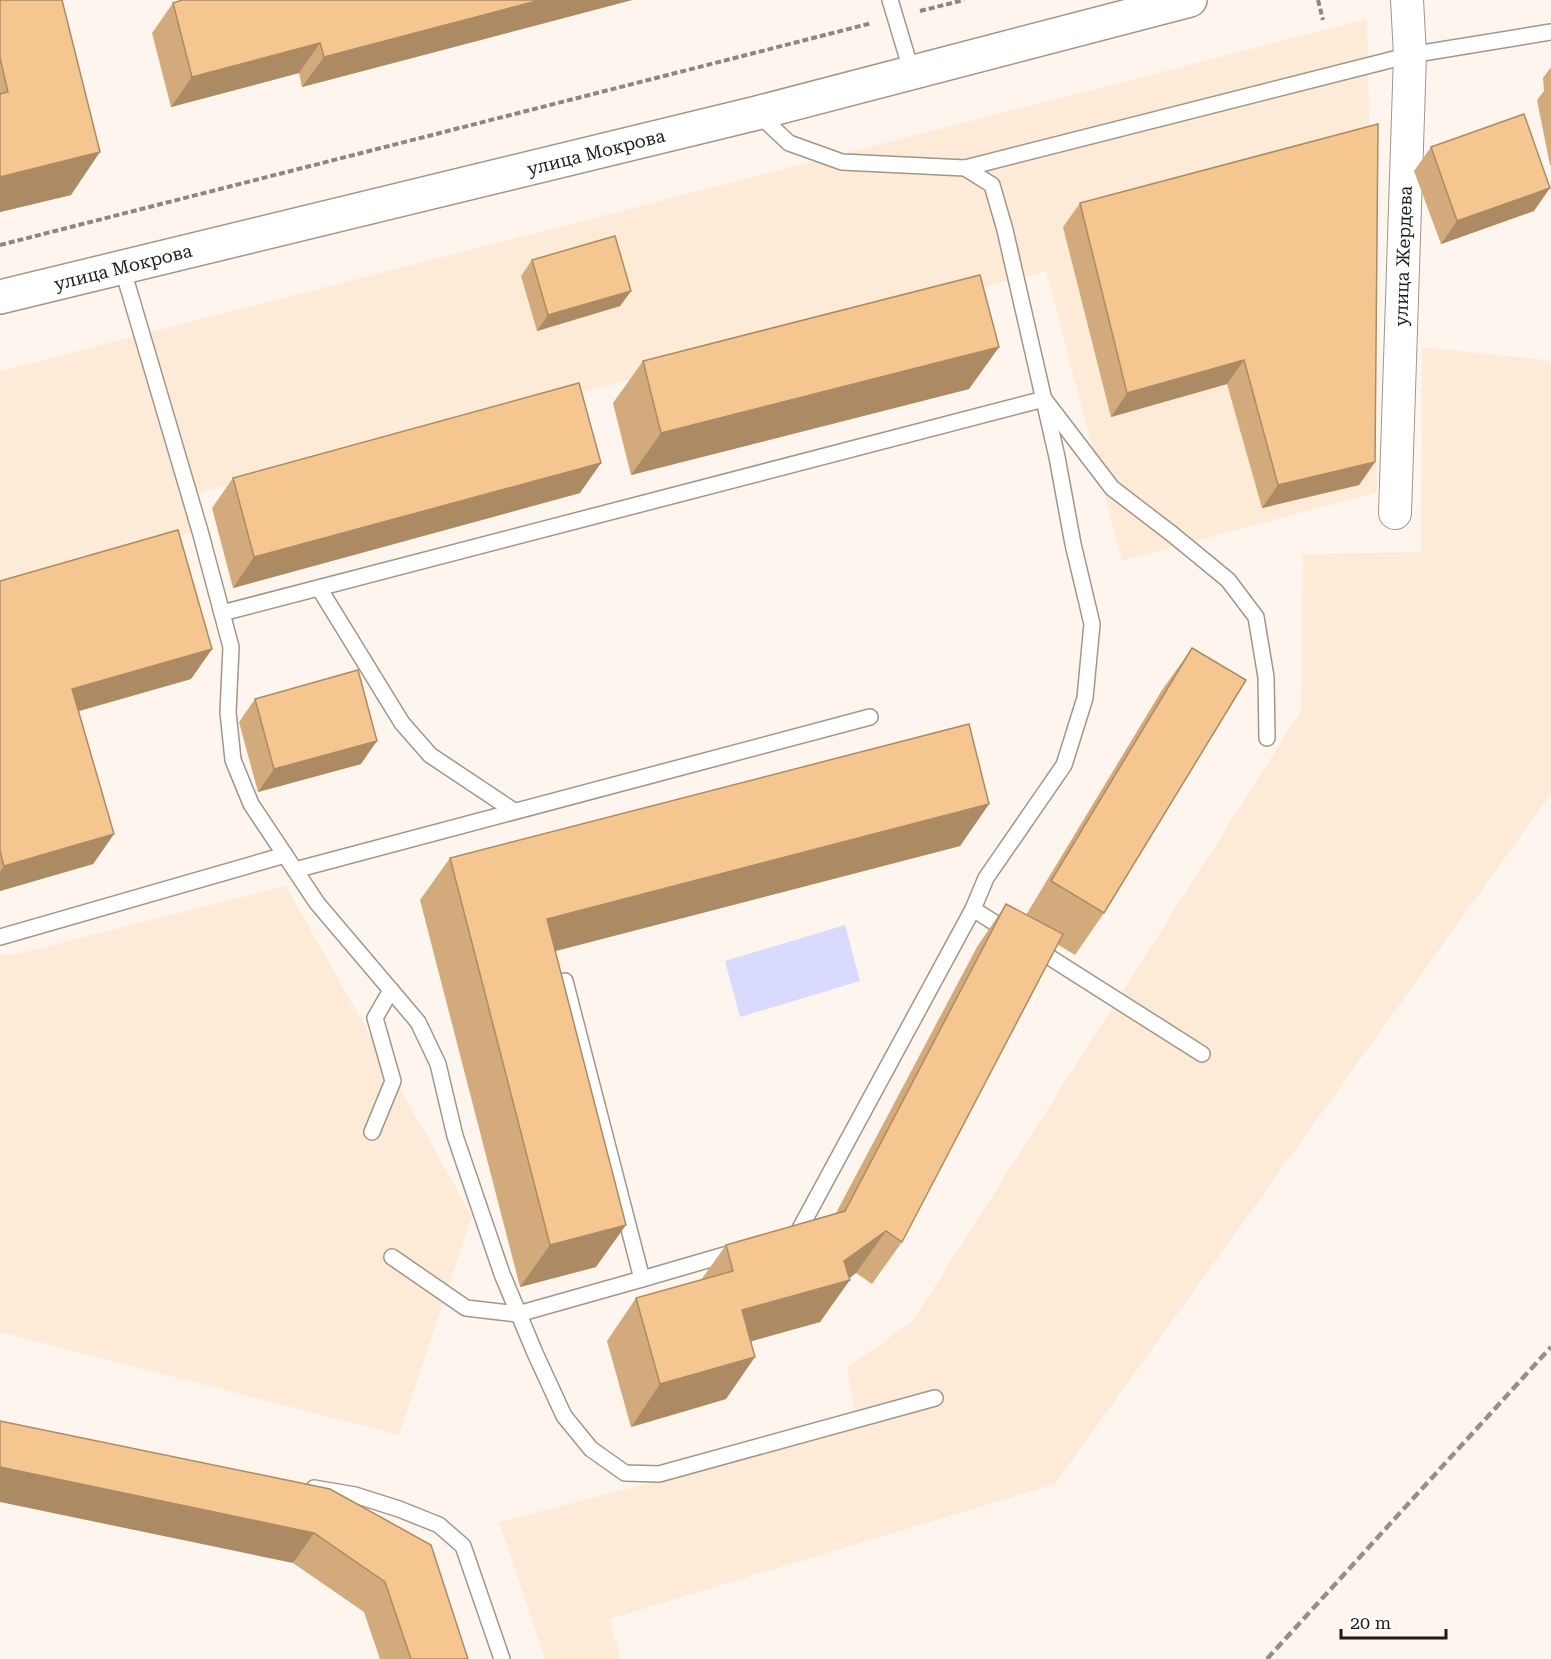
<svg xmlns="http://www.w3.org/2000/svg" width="1551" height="1659" font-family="'Roboto Serif',serif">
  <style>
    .built { fill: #fdebd7 }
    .green { fill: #d8dafe }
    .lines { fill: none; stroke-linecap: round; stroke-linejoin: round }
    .service-casing { stroke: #a19689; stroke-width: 18 }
    .minor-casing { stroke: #a19689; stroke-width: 34 }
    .secondary-casing { stroke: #a19689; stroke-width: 36 }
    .path { stroke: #8d8780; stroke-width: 4; stroke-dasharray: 6 3; stroke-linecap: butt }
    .service { stroke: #fff; stroke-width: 15 }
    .minor { stroke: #fff; stroke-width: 32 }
    .secondary { stroke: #fff; stroke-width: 33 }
    .rail { stroke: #958f88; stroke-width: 4.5; stroke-dasharray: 9 4.5; stroke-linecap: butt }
    .wall { fill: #d3aa7b }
    .shaded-wall { fill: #ac8b64 }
    .building { fill: #f5c68f; stroke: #ac8b64; stroke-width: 1.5 }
    .labels { text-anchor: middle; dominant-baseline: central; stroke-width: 4.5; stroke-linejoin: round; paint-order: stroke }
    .street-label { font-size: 18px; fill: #1f1b16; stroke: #fff }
  </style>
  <rect width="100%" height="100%" fill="#fef6ee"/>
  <g class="built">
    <polygon points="1367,19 1377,492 1122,561 1046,271 189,495 200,531 0,585 0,371"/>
    <polygon points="1422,347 1551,361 1551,794 1055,1484 609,1619 621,1659 545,1659 499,1522 857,1429 847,1367 912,1322 1301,711 1303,554 1421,552"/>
    <polygon points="286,886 472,1216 399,1435 0,1332 0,955 13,955"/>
  </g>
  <polygon class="green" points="845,925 860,981 740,1017 725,961"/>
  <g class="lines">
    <defs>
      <g id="service">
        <polyline points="890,0 912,73"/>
        <polyline points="757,113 789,143 842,162 965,168 992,185 1005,230 1057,457 1073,544 1092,624 1085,698 1064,765 986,878 973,909 797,1234 790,1236"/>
        <polyline points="965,168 1410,55 1551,32"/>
        <polyline points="122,267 200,531 231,647 228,712 233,760 251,804 317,903 418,1022 438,1064 455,1136 502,1274 535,1353 564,1416 591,1449 625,1473 659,1474 935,1398"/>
        <polyline points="319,588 402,723 430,755 514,811"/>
        <polyline points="222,613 1044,399 1112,488 1172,534 1228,580 1256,617 1266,677 1267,738"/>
        <polyline points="295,870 870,717"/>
        <polyline points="973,909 1009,932"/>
        <polyline points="0,937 285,855"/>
        <polyline points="1035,948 1202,1054"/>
        <polyline points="565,981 642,1279 735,1252"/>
        <polyline points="372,1132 393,1081 375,1018 391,990"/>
        <polyline points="392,1257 466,1308 518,1314 642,1279"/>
        <polyline points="314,1488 355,1495 399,1509 439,1525 463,1546 502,1659"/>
      </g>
      <polyline id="minor" points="1395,513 1410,55 1407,0"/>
      <polyline id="secondary" points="0,297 757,113 1190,0"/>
    </defs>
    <use href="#service" class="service-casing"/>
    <use href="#minor" class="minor-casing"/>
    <use href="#secondary" class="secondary-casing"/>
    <g class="path">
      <polyline points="1318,0 1323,20"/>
      <polyline points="920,11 964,0"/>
      <polyline points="0,245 872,23"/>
    </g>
    <use href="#service" class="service"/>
    <use href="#minor" class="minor"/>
    <use href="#secondary" class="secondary"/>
    <polyline class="rail" points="1267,1659 1551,1347"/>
  </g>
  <g class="wall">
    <polygon points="0,0 71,195 0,212"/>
    <polygon points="182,0 632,0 302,87 299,73 171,107 152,33 173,3"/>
    <polygon points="1551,67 1551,165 1550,165 1537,100 1544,91 1543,78"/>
    <polygon points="1431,147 1534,211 1441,244 1414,171"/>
    <polygon points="1080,203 1375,462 1359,485 1262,508 1227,384 1111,417 1063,227"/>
    <polygon points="532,260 631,291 620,306 537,331 521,276"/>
    <polygon points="999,347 969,389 631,475 613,403 643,361"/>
    <polygon points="233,478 580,493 233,588 212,508"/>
    <polygon points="0,581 212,649 191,679 79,711 114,834 93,864 0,891"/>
    <polygon points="1192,648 1104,913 1075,955 1057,944 902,1242 872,1284 856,1273 849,1278 820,1322 751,1341 726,1399 631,1427 607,1341 636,1298 701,1280 726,1245 836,1213 977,947 1006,904 1026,915 1162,690"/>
    <polygon points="255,699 361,764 258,792 239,722"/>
    <polygon points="989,804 960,846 555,951 596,1267 520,1287 420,900 450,858"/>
    <polygon points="330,1489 468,1659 380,1659 364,1612 293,1563"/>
  </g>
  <g class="shaded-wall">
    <polygon points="540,0 632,0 302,87 324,57"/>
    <polygon points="320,43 299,73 171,107 192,77"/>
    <polygon points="100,152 71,195 0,212 0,177"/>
    <polygon points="1550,188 1534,211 1441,244 1457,221"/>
    <polygon points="631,291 620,306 537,331 548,315"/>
    <polygon points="999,347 969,389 631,475 661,433"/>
    <polygon points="1244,360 1227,384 1111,417 1127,393"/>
    <polygon points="1375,462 1359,485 1262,508 1278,485"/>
    <polygon points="601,463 580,493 233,588 254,557"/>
    <polygon points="212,649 191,679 51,719 72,689"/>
    <polygon points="377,741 361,764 258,792 274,769"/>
    <polygon points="989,804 960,846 517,961 547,919"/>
    <polygon points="114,834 93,864 0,891 0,872 4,866"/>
    <polygon points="626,1225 596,1267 520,1287 550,1245"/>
    <polygon points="886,1231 856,1273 846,1281 850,1280 820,1322 713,1352 742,1310 844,1261"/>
    <polygon points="755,1357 726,1399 631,1427 660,1384"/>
    <polygon points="0,1467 314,1533 293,1563 0,1502"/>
  </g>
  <g class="building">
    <polygon points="0,0 62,0 100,152 0,177 0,94 8,92 0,58"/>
    <polygon points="182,0 540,0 324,57 320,43 192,77 173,3"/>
    <polygon points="1524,114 1550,188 1457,221 1431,147"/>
    <polygon points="1378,124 1375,462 1278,485 1244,360 1127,393 1080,203"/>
    <polygon points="615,236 631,291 548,315 532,260"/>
    <polygon points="980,275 999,347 661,433 643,361"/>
    <polygon points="579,383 601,463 254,557 233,478"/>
    <polygon points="178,530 212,649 72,689 114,834 4,866 0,851 0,581"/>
    <polygon points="1192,648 1246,680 1104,913 1051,881"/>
    <polygon points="358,670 377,741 274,769 255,699"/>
    <polygon points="969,724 989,804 547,919 626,1225 550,1245 450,858"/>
    <polygon points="1006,904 1063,934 902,1242 886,1231 844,1261 850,1280 742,1310 755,1357 660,1384 636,1298 733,1271 726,1245 845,1211"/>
    <polygon points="0,1421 330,1489 431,1545 468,1659 411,1659 385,1582 314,1533 0,1467"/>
  </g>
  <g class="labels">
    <g class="street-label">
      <text transform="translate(596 152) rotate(-14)">улица Мокрова</text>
      <text transform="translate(1403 256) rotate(-88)">улица Жердева</text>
      <text transform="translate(123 267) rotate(-14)">улица Мокрова</text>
    </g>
  </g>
  <path d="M1341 1629v9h105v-9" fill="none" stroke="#1f1b16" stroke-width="3"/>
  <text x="1350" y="1629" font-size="18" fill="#1f1b16" stroke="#ffffff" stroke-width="4.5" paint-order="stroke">20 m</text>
</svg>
